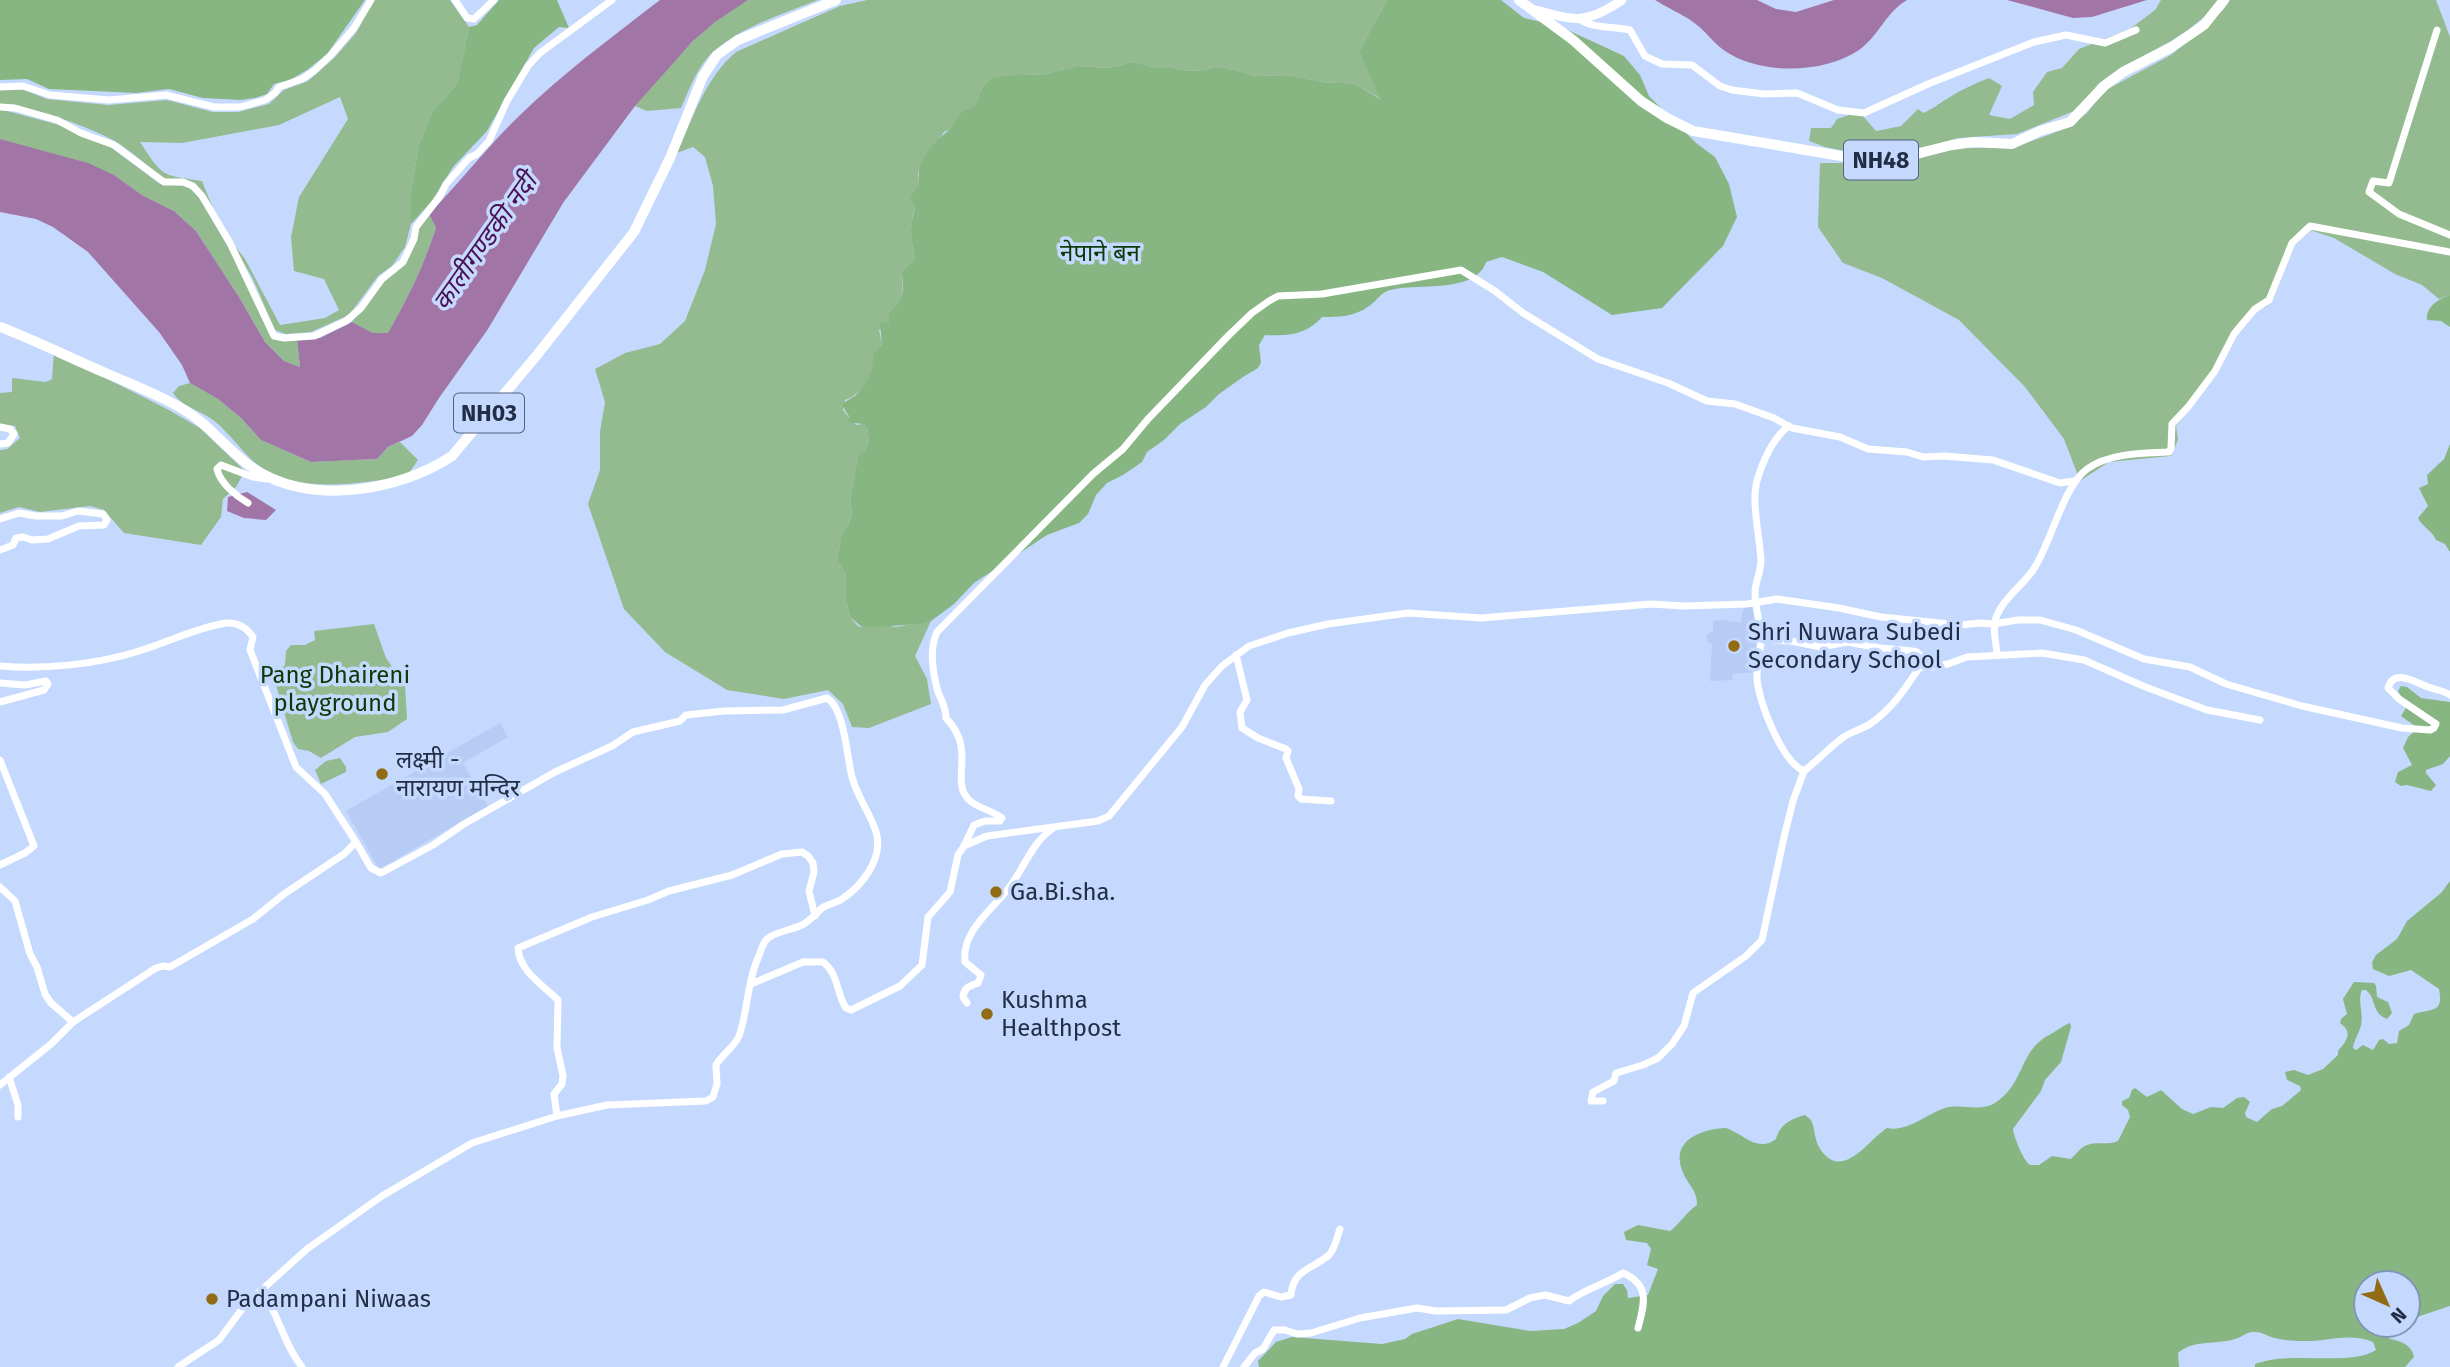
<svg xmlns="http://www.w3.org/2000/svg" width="2450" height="1367" font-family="'Fira Sans','Noto Sans Devanagari',sans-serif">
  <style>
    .built { fill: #b6ccf5 }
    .green { fill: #93bb8f; fill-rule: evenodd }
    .forest { fill: #87b683 }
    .water { fill: #a176a7 }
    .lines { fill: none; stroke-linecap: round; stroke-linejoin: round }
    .minor { stroke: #fff; stroke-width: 7 }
    .major { stroke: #fff; stroke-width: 9 }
    .highway { stroke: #fff; stroke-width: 10 }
    .poi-dot { fill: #926c14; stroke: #c5d9fe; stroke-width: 2.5 }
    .labels { text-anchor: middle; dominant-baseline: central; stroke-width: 7; stroke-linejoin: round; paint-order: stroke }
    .shield { fill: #c5d9fe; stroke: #52617d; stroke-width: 2 }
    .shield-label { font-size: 23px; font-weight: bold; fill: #212e46 }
    .park-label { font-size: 24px; fill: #093a07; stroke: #c5d9fe }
    .poi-label { font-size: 24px; fill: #212e46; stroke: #c5d9fe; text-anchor: start }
    .water-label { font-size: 26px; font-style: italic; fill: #491251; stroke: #c5d9fe }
  </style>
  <rect width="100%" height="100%" fill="#c5d9fe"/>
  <g class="built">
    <polygon points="1747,606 1755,609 1757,619 1755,672 1733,674 1732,680 1710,681 1712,644 1707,642 1707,635 1713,631 1713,621 1723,620 1741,623 1742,612"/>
    <polygon points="500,723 508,737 463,763 488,806 379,869 346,811"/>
  </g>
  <g class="green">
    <path d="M374,0H450L469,27L457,84L432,112L419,145L411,190V224L405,247L392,266L378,276L349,315L311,332L286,334L275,330L252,277L203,195C192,182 182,179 165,180C148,167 131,150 113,140C78,122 39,110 0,104V89H22L47,99L108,105L167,100L213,112H238L269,104L284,90L308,81L335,57L356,33ZM340,97L348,119L299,197L291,237L294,271L324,279L339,310L325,318L280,325L245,259L221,228L202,181C161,175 163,177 140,142L182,143L279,125Z"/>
    <path d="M748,0H818C783,14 743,26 714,51C698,65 689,90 681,108L647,111L635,106C669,66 702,25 748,0Z"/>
    <path d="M867,0H1387L1359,51L1381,99L1355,84L1342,82L1329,83L1288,75L1257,76L1218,66L1204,70L1186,71L1168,66L1157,68L1134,62L1109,68L1078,66L1041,75L1023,74L982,88L975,105L960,114L952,128L944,132L918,173L919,185L910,231L915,259L901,272C905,291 902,300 889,313L890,324L879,330L882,344L873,353C873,358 874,365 873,371C870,382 856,397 845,400L843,410L856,425L862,424L867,427L869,441L866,449L858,456L850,499L852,514L848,526L842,532L838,554V562L846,574V601L850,617L858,626L863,628L884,625L896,627L931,621L915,656L927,679L931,704L869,728L852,727L843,704L828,690L784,699L727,690L665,652L624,609L588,504L600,470V432L605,402L595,369L625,353L660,344L685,321L705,270L716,224L713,186L705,157L693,147L677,153C692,119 706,77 736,52L840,6Z"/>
    <path d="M2161,0H2218L2205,16L2188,30L2171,41L2119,69L2098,84L2086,101L2074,111L2017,134L1958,138L1930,146L1869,156L1825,147L1809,141L1811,128H1831L1837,119L1849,115H1862L1876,131L1901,126L1918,109L1923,113C1933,109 1938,104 1947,99C1960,90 1974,84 1989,78L2002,86L1989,115L2010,119L2034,105L2033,92L2047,72L2062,68L2079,49L2130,29L2155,10Z"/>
    <polygon points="2230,0 2436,0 2450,37 2450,295 2439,299 2422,285 2395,274 2334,238 2310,230 2294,246 2274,297 2267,306 2255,312 2237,333 2204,390 2176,426 2178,440 2171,456 2109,462 2080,481 2064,439 2025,387 1959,320 1882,278 1843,263 1818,227 1820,163 1895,163 1915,160 1956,148 2013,148 2067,128 2087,113 2104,91 2171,55 2207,25 2224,9"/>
    <polygon points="0,109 63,126 109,146 160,184 187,186 199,197 231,252 271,336 297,340 300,367 284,361 265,342 239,297 196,231 174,211 142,195 114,175 0,139"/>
    <path d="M429,214L436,228C424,265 407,300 388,334L373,333L352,322L384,280L404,265L419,226Z"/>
    <polygon points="54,352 167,409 200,428 245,471 236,487 223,499 221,517 201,545 124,533 104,510 90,506 40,512 19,507 0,513 0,450 7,449 20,438 15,426 0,424 0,393 12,392 12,378 46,382 52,379"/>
    <path d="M190,383L218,399L241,418L261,440L311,462L377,459L388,447L400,442L418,460L407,476C362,483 298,495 259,466C242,453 230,433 213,420C200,410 182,407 173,393L179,386Z"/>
    <polygon points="374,624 386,658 405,685 407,719 388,732 355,737 321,758 309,751 298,749 293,742 275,682 276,674 285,665 286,651 291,645 305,645 315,640 314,631"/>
    <polygon points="340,758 346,767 346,772 321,784 315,770 326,761"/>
  </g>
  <g class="forest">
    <polygon points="0,0 365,0 327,54 307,70 290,80 274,84 267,94 255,98 241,100 203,98 169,89 136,93 49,89 27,79 0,80"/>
    <polygon points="499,0 557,0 569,28 559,27 534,48 487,131 453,167 432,201 411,224 411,190 419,145 432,112 457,84 469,27 477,25"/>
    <path d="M1387,0H1501L1524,18L1559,26L1624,56L1640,75L1649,96L1696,143L1715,157L1729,184L1737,217L1723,246L1662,308L1612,315L1543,272L1502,257L1486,262C1476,294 1416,283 1390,290C1380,293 1377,301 1369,306C1355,317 1338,317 1322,317C1306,335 1288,336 1265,335L1259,345L1261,363L1258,368L1243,377L1219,394L1206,407L1180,424L1164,440L1147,452L1142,462L1123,475L1107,483L1096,495L1088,514L1079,523L1047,535L974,583L954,604L931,621L919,624L863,628L850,617L846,601V574L838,562V554L842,532L848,526L852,514L850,499L858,456L866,449L869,441L867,427L862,424L847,422L850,418L842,405C846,400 851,399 856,395C869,381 874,372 873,353L882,344L880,324L881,322L889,324V313C902,299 906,292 901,272L915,259L910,231L915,207L910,198L919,185C916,159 933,144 951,128C955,124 956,117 960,114C964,110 971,108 975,105L982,88L993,78L1023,74L1041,75L1078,66L1109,68L1134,62L1157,68L1168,66L1186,71L1204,70L1218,66L1257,76L1288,75L1329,83L1342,82L1355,84L1380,99L1359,51Z"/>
    <path d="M2450,295V327L2441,321L2427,320C2426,306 2439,299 2450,295Z"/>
    <path d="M2450,444V552L2445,544L2436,540C2432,530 2423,528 2418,518L2428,506L2419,488L2428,484L2427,475L2444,459Z"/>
    <polygon points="2401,686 2407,687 2421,698 2450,702 2450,756 2443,764 2426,770 2426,773 2436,785 2431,791 2407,785 2401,786 2395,782 2398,772 2412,765 2403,748 2408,737 2415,731 2415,726 2401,716 2407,706 2398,691"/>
    <path d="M2450,881V1306L2408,1320V1283H2366V1325H2399L2388,1329L2386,1333L2390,1339C2401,1341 2412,1345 2414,1357L2405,1367H2255V1364C2291,1350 2350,1367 2376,1350L2373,1342C2349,1332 2328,1342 2303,1341C2293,1341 2281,1340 2271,1337C2266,1335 2261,1332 2255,1332C2247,1331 2243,1337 2235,1339C2216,1345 2194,1339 2178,1353L2179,1367H1259L1258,1361L1276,1342L1292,1337L1382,1344L1405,1339L1412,1334L1458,1319L1530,1331L1564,1329L1578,1323L1596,1311L1603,1296L1615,1284H1623L1627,1290L1628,1298L1648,1295L1658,1269L1647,1265L1651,1249L1647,1243L1626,1240L1624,1232L1638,1225L1670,1231C1680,1224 1685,1213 1697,1205C1697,1191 1690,1187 1684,1175C1668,1142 1699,1129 1726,1128C1744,1134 1757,1153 1776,1139C1780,1124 1791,1119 1805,1115L1811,1120C1815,1128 1814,1138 1819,1147C1841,1184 1868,1140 1887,1128C1907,1132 1924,1116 1942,1109C1958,1102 1979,1113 1995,1103C2026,1083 2018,1050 2051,1034C2058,1030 2062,1026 2070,1023L2071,1027L2061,1062L2045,1080L2041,1091L2013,1129C2014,1137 2023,1160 2030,1165H2039L2052,1156L2071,1159C2075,1155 2079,1150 2083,1147C2094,1140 2107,1146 2118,1141L2130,1117L2128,1110L2122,1105V1101L2129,1098L2132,1090L2135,1088L2147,1097L2161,1090L2182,1109L2193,1114L2211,1107L2223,1108L2237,1098L2244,1097L2250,1102L2245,1113L2246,1117L2257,1122L2272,1109L2282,1106L2301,1090L2300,1086L2287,1080L2285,1072L2294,1070L2308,1075L2323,1069L2338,1055V1051C2346,1041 2354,1033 2340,1023L2341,1019L2347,1014L2343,999L2354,982L2374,983L2376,986L2377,997L2388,1002L2392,1013L2387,1019C2371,1013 2377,999 2366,990H2362C2357,1001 2364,1013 2361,1025C2359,1034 2354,1040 2353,1048L2356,1050L2363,1045L2373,1050L2379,1040L2383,1039L2389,1044L2397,1043L2399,1031L2409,1025L2414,1014C2431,1008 2444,1014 2439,989L2411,970L2389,976L2373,969L2372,962L2376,955L2397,939L2407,921L2441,893Z"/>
  </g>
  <g class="water">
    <path d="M660,0H748L715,22L692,42L635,106L563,203L488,329L439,398L422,425L412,436L388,447L377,459L311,462L261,440L241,418L218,399L190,383L182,365L159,332L88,252L53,227L36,219L0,212V139L88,163L114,175L142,195L174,211L196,231L239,297L265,342L284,361L300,367L297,340L320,338L352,322L373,333H388C407,300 424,265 436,228L429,214C460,182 487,147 519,116C563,73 612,37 660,0Z"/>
    <path d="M1655,0H1757L1776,9L1796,12L1834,0H1907C1886,12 1878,37 1859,50C1824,74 1760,75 1725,51C1713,43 1705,30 1693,22C1681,13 1667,8 1655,0Z"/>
    <polygon points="2007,0 2147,0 2092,17 2073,18"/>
    <polygon points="247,492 276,510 266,520 244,518 227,511 228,497"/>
  </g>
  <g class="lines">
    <g class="minor">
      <polyline points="455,0 467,18 474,19 494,0"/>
      <path d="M1579,19C1594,29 1611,26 1630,30L1645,56L1662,64L1692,65L1720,86L1732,90L1764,94L1797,93L1838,110L1864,113L1928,84L2034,42L2066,35L2105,43L2136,30"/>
      <polyline points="2437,30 2389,183 2373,181 2369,192 2399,214 2450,235"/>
      <polyline points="0,87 23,86 50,95 109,100 166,95 214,107 240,107 265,100 275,93 279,87 302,79 314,71 331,55 354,28 371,0"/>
      <polyline points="0,107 15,108 57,120 81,133 114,145 164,182 183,182 193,186 202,196 230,243 274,336 284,338 314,336 346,321 361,308 382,279 403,262 414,239 416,227 440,196 446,184 469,158 477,154 489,141 507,101 528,66 540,53 612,0"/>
      <polyline points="0,427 10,429 14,434 8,443 0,444"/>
      <path d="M248,503C236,496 220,483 217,469L221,465L253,477L267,479"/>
      <polyline points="0,519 19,513 36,516 62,516 78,511 103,514 107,520 104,525 79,526 48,539 32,540 23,537 16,538 13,545 0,550"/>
      <polyline points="1761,639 1791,641 1821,647 1847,642 1880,648 1912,651 1917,652 1932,667"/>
      <path d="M1997,654C1996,640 1991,626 1998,613C2006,595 2025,584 2035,567C2052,540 2063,487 2087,469C2109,453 2142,453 2169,452L2171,448L2172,424L2188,407L2215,371L2234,334L2243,323L2255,309L2269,300L2292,243L2310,226L2450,252"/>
      <polyline points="1236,655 1247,700 1240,712 1242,728 1258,738 1286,749 1288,751 1286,758 1299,789 1298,796 1301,799 1331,801"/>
      <path d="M0,666C43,670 99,664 139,651C169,642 195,628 226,623C238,622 247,628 253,637L250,650L296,767L325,794L356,842L344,854L284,894L253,919L170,967L163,966L156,968L73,1022L51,1044L0,1085"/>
      <polyline points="0,683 25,685 46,681 48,684 44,690 0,702"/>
      <polyline points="0,760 34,846 25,853 0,865"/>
      <path d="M1804,771C1817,761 1828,749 1841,739C1849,732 1861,730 1870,724C1892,709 1905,689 1919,668L1948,664L1967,657L2042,653L2084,660L2143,686L2207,710L2260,720"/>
      <path d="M964,846L974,825L985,821H1000L1002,818C992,810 976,808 968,799C950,779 977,750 946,718C946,708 942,701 938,692C933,674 929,649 937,632L1093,474L1123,449L1148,419L1229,335L1252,313L1269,301L1278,296L1322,294L1461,270L1495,291L1523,313L1598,359L1668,383L1707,401L1735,404L1774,418L1792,428L1840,437L1868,449L1907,452L1923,457L1944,456L1993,460L2060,483L2074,481"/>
      <polyline points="0,887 15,901 30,954 37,967 45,994 51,1003 73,1022"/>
      <path d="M751,984L803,962H823C839,974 836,993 846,1008L851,1010L900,986L922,965L928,917L950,892L958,855L964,846L987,836L1098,821L1109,816L1182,727L1205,685L1222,666L1249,646L1288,633L1328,624L1408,613L1481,618L1651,604L1683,606L1747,604L1777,599L1839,608L1881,617L1960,625L1980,623L1993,624L2018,620H2040L2076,630L2144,659L2190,667L2226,684L2302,706L2402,728L2430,730L2434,728L2436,724L2399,699L2388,688C2394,668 2414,682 2428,687C2435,690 2443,690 2450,695"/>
      <path d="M967,1003L963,997C964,987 970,986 978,983L981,975L965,962C961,930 995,908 1011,885C1025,866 1032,843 1052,829"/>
      <polyline points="9,1077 18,1105 18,1117"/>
      <path d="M1603,1101H1591L1593,1092L1614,1081L1616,1073L1643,1065L1658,1058L1672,1044L1684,1026L1693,993L1746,956L1762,940L1784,837L1793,801L1804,771C1782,762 1758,701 1757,678C1757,665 1760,653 1761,640C1761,624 1755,609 1755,593C1755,582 1761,572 1761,561C1760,537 1751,503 1757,481C1762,463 1773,437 1789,426"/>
      <path d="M557,1116L554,1094L562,1084L563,1076L557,1048L558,1000C543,985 519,971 518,948L592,917L648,900L669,891L732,875L782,854L802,852L808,856L813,863L814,872L809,891L815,916"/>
      <path d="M261,1290C279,1314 283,1343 302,1367"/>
      <path d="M178,1367L219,1340L245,1305L307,1249L382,1196L472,1143L557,1116L607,1105L706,1101L713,1097L717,1084L716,1065C722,1054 734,1048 739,1036C748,1011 747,982 758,958C761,952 762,944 767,939C774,932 792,930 802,925C810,921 815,914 822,908C828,904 836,903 842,899C862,886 884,858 876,832C870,812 855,794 851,773C847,755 844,708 827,698L783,710L724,711L686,715L680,721L633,732L612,746L555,772L464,824L433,845L381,873L371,868L356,842"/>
      <path d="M1223,1367L1259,1296L1264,1292L1281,1297L1291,1295C1293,1269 1313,1269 1329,1255C1335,1249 1337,1237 1340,1229"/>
      <path d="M1244,1367L1255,1353L1263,1349L1274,1330H1285L1297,1334L1311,1333L1360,1318L1417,1308L1436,1311L1506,1310L1530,1298L1545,1295L1569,1301C1585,1289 1605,1284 1623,1273C1651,1285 1644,1305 1638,1328"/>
    </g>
    <path class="major" d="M1532,9C1573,20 1584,26 1622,0"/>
    <g class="highway">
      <polyline points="1519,0 1573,40 1641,101 1667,118 1693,131 1871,161 1895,159 1952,145 1974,142 2012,144 2040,131 2070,122 2104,86 2123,72 2172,47 2204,25 2224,0"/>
      <path d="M0,327C37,341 72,359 108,374C133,385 157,394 181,408C208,423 225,448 250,466C306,507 398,492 452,456L537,355L634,232L670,158L703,76L717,55L738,40L836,0"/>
    </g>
  </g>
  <g class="poi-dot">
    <circle cx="1734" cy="646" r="7"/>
    <circle cx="382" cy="774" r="7"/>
    <circle cx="996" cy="892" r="7"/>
    <circle cx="987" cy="1014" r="7"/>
    <circle cx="212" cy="1299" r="7"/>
  </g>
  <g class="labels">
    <g class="shield">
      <rect x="1844" y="140.5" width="74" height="39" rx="5"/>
      <rect x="454" y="393.5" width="70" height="39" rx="5"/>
    </g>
    <g class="shield-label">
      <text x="1881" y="160">NH48</text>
      <text x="489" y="413">NH03</text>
    </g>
    <g class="park-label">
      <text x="1100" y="253">नेपाने बन</text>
      <text x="335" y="675">Pang Dhaireni<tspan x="335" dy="28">playground</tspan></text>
    </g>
    <g class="poi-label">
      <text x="1748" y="632">Shri Nuwara Subedi<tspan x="1748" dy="28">Secondary School</tspan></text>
      <text x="396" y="760">लक्ष्मी -<tspan x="396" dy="28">नारायण मन्दिर</tspan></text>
      <text x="1010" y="892">Ga.Bi.sha.</text>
      <text x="1001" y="1000">Kushma<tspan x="1001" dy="28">Healthpost</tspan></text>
      <text x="226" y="1299">Padampani Niwaas</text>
    </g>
    <g class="water-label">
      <text transform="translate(485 242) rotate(-55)">कालीगण्डकी नदी</text>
    </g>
  </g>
  <g transform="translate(2387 1304) rotate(135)"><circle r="33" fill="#c5d9fe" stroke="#8395b4" stroke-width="2"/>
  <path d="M0-5L12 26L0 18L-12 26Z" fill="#926c14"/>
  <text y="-10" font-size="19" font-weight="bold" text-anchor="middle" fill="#212e46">N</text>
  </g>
</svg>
